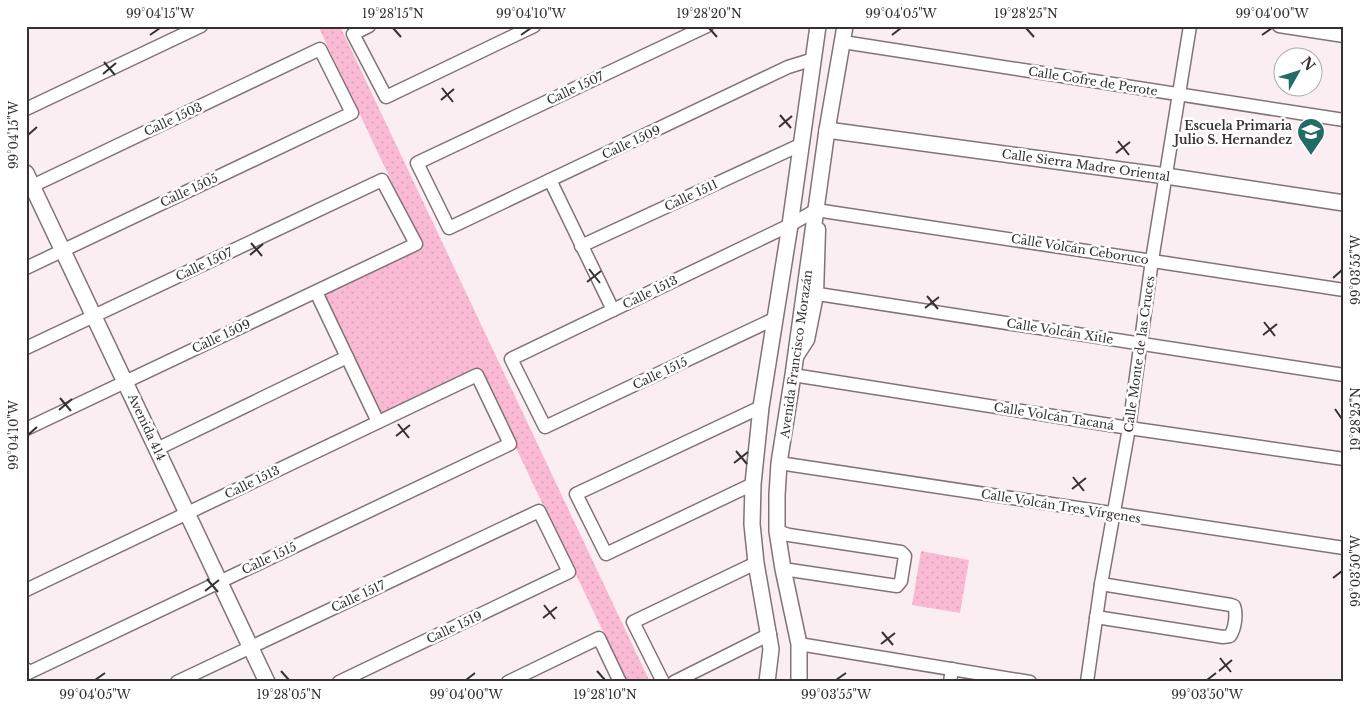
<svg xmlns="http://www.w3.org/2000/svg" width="1370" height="708" font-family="'Libre Baskerville',serif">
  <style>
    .park { fill: url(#park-dots) }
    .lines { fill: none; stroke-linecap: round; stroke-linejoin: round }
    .minor-casing { stroke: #807479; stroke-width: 15 }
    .tertiary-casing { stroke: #807479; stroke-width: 18 }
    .minor { stroke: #fff; stroke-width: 12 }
    .tertiary { stroke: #fff; stroke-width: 15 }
    .ticks { fill: none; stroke: #353032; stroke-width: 2 }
    .labels { text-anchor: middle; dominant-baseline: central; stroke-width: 5; stroke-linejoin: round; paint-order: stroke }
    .street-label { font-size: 12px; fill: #353032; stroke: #fff }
    .poi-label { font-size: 12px; font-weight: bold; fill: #353032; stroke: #fff; text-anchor: end }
    .neatline { fill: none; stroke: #353032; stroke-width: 2 }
    .ticks-label { font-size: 12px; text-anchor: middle; fill: #353032 }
  </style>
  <defs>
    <pattern id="park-dots" width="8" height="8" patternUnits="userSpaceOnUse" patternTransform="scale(1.25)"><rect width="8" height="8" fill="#fbbad4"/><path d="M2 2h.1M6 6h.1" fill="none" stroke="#d8a0b6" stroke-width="1.8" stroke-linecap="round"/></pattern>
  </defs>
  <rect width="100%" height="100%" fill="#fbeef2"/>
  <g class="park">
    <polygon points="318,26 340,26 650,682 627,682 478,368 379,414 323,295 423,248"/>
    <polygon points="921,551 969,560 960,613 912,605"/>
  </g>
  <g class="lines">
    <defs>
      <g id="minor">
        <polyline points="369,26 353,34 386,97 534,26"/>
        <polyline points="707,26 417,163 449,228 788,67 814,59"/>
        <polyline points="1279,26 1344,36"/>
        <polyline points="843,42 1344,120"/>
        <polyline points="26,109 201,26"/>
        <polyline points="550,180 613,310"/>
        <polyline points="26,189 320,49 352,113 26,268"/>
        <polyline points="816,210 1344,290"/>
        <polyline points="581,246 800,145"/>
        <polyline points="316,292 378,422"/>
        <polyline points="805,292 1344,375"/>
        <polyline points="774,319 545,427 511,359 790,225 816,210"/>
        <polyline points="26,348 382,180 416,244 26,429"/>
        <polyline points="795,360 808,340 817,295 819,229"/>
        <polyline points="793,375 1129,428 1344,459"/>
        <polyline points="157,449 347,357"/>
        <polyline points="779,463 1344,548"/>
        <polyline points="753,484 606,554 576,494 761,407"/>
        <polyline points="777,531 789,535 901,552 905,556 901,581 897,586 783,569"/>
        <polyline points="26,590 477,375 510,444 28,673 26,669"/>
        <path d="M1096,617L1223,637L1230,636C1235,629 1237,614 1234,606L1231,605L1101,584"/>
        <polyline points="799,644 1030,682"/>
        <polyline points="177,682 539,511 569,572 339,682"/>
        <polyline points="508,682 599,638 620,682"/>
        <polyline points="663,682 633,622 756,563"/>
        <polyline points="674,682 770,634"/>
        <polyline points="950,682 952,669"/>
        <polyline points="1087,682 1101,584 1129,428 1152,260 1190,26"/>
      </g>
      <g id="tertiary">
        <polyline points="827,130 1166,176 1344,203"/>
        <polyline points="26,173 267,682"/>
        <polyline points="767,682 771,649 756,563 752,524 753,484 761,407 790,225 818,26"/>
        <polyline points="799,682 799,644 783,569 777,531 777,495 779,463 793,375 827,130 845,26"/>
      </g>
    </defs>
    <use href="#minor" class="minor-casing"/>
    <use href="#tertiary" class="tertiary-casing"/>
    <use href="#minor" class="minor"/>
    <use href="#tertiary" class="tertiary"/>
  </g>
  <path class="ticks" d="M393,28L401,37M709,28L717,37M1026,28L1034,37M150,35L160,28M521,35L531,28M892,35L901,28M1262,35L1272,28M104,62L115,75M103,74L116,63M442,88L453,102M441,100L454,89M780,115L791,128M779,127L792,116M28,135L37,127M1118,141L1129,155M1116,153L1130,142M251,243L262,256M250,255L263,244M589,269L600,283M1333,278L1342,270M587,282L601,271M927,296L938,309M925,308L939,297M1264,322L1275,336M1263,335L1277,324M60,398L71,411M1335,409L1342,419M59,410L72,399M398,424L409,438M28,435L37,427M396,436L410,425M736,451L747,464M734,463L748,452M1073,477L1084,491M1072,489L1086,478M1333,578L1342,571M207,579L218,592M205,591L219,580M544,605L555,619M543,618L557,607M882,632L893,645M881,644L895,633M1220,658L1231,672M281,671L289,680M597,671L605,680M1219,671L1232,660M95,680L105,673M466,680L475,673M836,680L846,673M1207,680L1216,673"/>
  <defs>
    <symbol id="school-pin" viewBox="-11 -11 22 30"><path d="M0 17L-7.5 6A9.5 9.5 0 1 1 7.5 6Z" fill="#226c65" stroke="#fff"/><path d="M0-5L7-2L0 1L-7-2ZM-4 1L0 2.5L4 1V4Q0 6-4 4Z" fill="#fff"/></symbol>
  </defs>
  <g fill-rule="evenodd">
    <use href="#school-pin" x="1295" y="116" width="32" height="43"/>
  </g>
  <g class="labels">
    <g class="street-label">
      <text transform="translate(1093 81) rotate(9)">Calle Cofre de Perote</text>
      <text transform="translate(575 88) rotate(-25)">Calle 1507</text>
      <text transform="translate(173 119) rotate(-25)">Calle 1503</text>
      <text transform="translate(631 142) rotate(-25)">Calle 1509</text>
      <text transform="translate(1086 165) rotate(8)">Calle Sierra Madre Oriental</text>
      <text transform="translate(189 190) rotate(-25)">Calle 1505</text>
      <text transform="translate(691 195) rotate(-25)">Calle 1511</text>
      <text transform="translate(1080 249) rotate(9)">Calle Volcán Ceboruco</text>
      <text transform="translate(204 264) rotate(-25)">Calle 1507</text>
      <text transform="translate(650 292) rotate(-26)">Calle 1513</text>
      <text transform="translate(1060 331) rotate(9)">Calle Volcán Xitle</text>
      <text transform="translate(221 336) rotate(-25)">Calle 1509</text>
      <text transform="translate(796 354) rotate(-82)">Avenida Francisco Morazán</text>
      <text transform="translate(1139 354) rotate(-82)">Calle Monte de las Cruces</text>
      <text transform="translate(660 373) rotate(-25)">Calle 1515</text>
      <text transform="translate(1054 416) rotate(9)">Calle Volcán Tacaná</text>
      <text transform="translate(147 427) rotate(65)">Avenida 414</text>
      <text transform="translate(252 482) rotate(-26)">Calle 1513</text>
      <text transform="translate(1061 506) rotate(9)">Calle Volcán Tres Vírgenes</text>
      <text transform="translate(269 558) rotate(-25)">Calle 1515</text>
      <text transform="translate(358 596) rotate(-25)">Calle 1517</text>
      <text transform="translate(454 627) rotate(-25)">Calle 1519</text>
    </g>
    <g class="poi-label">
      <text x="1292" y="125">Escuela Primaria<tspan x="1292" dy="14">Julio S. Hernandez</tspan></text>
    </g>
  </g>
  <rect width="1370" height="708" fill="none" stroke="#ffffff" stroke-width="55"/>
  <g transform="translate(1298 72) rotate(51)"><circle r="24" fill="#ffffff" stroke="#aeacad"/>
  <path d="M0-4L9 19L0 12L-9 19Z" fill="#226c65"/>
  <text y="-8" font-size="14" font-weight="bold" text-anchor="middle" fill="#353032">N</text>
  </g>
  <rect x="28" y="28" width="1314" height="652" class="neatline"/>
  <g class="ticks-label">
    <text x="160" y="18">99°04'15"W</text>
    <text x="393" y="18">19°28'15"N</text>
    <text x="531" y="18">99°04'10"W</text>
    <text x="709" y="18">19°28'20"N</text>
    <text x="901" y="18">99°04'05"W</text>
    <text x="1026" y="18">19°28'25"N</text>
    <text x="1272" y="18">99°04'00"W</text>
    <text transform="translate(14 135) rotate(-90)" y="4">99°04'15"W</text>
    <text transform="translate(1356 270) rotate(-90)" y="4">99°03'55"W</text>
    <text transform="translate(1356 419) rotate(-90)" y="4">19°28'25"N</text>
    <text transform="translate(14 435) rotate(-90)" y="4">99°04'10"W</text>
    <text transform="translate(1356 571) rotate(-90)" y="4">99°03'50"W</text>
    <text x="95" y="699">99°04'05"W</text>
    <text x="289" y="699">19°28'05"N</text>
    <text x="466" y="699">99°04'00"W</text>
    <text x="605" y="699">19°28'10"N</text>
    <text x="836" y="699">99°03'55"W</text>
    <text x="1207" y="699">99°03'50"W</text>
  </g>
</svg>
